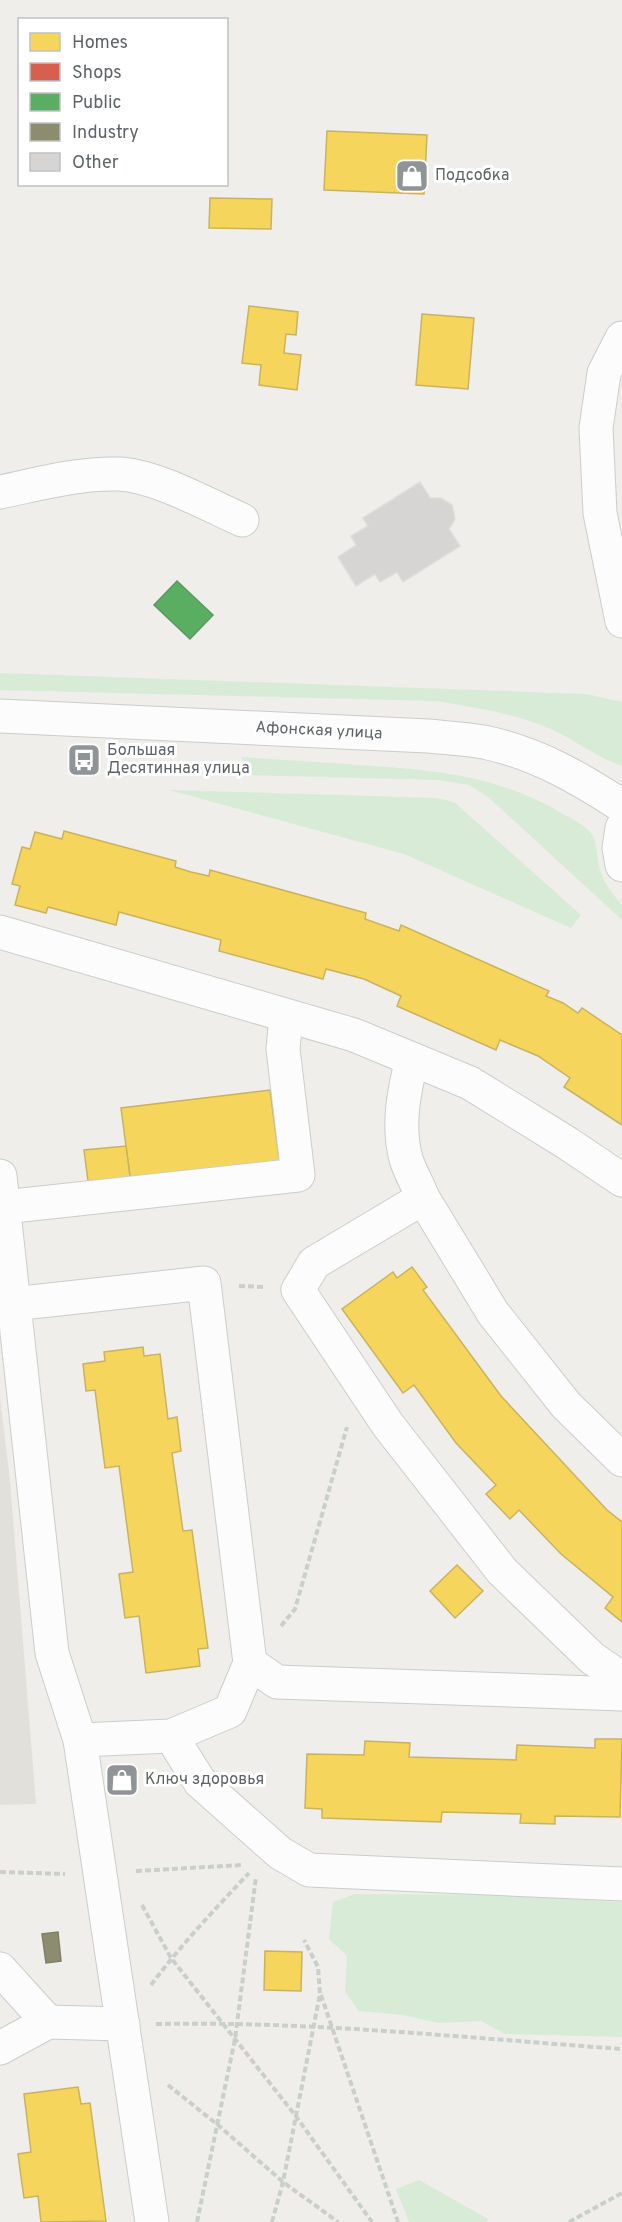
<svg xmlns="http://www.w3.org/2000/svg" width="622" height="2222" font-family="Overpass,sans-serif">
  <style>
    .education { fill: #e2e0da }
    .green { fill: #d8ebd6 }
    .homes { fill: #f6d55c; stroke: #c9b360; stroke-width: 1.5 }
    .shops { fill: #d6604d; stroke: #b26155; stroke-width: 1.5 }
    .public { fill: #5aae61; stroke: #5c9863; stroke-width: 1.5 }
    .industry { fill: #8c8c6e; stroke: #7e806c; stroke-width: 1.5 }
    .building { fill: #d6d5d3; stroke: #deddd9; stroke-width: 1.5 }
    .lines { fill: none; stroke-linecap: round; stroke-linejoin: round }
    .minor-casing { stroke: #cbcccc; stroke-width: 35 }
    .path { stroke: #cacfcc; stroke-width: 4; stroke-dasharray: 6 3; stroke-linecap: butt }
    .minor { stroke: #fdfcfc; stroke-width: 33 }
    .labels { text-anchor: middle; dominant-baseline: central; stroke-width: 6; stroke-linejoin: round; paint-order: stroke }
    .poi-label { font-size: 16px; fill: #5f6368; stroke: #fff; text-anchor: start }
    .street-label { font-size: 16px; fill: #5f6368; stroke: #fff }
  </style>
  <rect width="100%" height="100%" fill="#efeeea"/>
  <polygon class="education" points="0,1397 10,1481 36,1804 0,1805"/>
  <g class="green">
    <path d="M0,673L586,694L622,702V766C598,758 578,742 555,731C518,714 477,708 437,701L0,690Z"/>
    <path d="M241,757C281,760 320,762 360,765C434,770 498,775 563,814C570,818 579,822 586,828C600,839 595,856 600,870C604,884 613,894 622,905V920L488,797L469,785L439,780L249,775Z"/>
    <polygon points="169,790 437,798 454,802 581,915 571,928 404,854"/>
    <polygon points="355,1894 494,1895 622,1902 622,2037 505,2034 481,2021 439,2023 403,2015 359,2011 345,1992 347,1956 329,1939 333,1902"/>
    <polygon points="419,2180 488,2219 487,2222 409,2222 396,2189"/>
  </g>
  <g class="homes">
    <polygon points="327,131 427,135 424,194 324,190"/>
    <polygon points="210,198 272,199 271,229 209,228"/>
    <polygon points="249,306 298,312 296,335 286,334 284,353 301,355 297,390 259,385 261,365 242,363"/>
    <polygon points="422,314 474,318 468,389 416,385"/>
    <polygon points="64,831 176,861 175,867 191,872 209,876 210,870 366,913 365,919 399,931 401,925 549,991 546,996 563,1003 578,1013 582,1008 622,1035 622,1125 564,1087 570,1078 538,1056 500,1040 496,1050 397,1006 401,996 364,979 326,969 323,979 219,951 221,940 119,912 116,925 48,907 46,913 15,905 20,886 12,884 22,847 30,849 35,832 62,839"/>
    <polygon points="270,1090 280,1166 131,1184 121,1108"/>
    <polygon points="126,1146 131,1184 89,1189 84,1150"/>
    <polygon points="412,1267 427,1287 423,1290 501,1396 607,1510 622,1522 622,1622 605,1608 613,1597 561,1554 519,1510 510,1519 486,1494 496,1485 456,1443 414,1385 403,1393 342,1309 393,1272 397,1278"/>
    <polygon points="143,1347 144,1356 160,1354 168,1419 177,1417 181,1451 172,1453 183,1531 192,1530 208,1648 198,1649 200,1666 146,1673 139,1616 125,1618 119,1574 133,1572 119,1466 105,1468 95,1390 86,1391 83,1364 105,1361 104,1352"/>
    <polygon points="457,1565 483,1591 455,1618 430,1591"/>
    <polygon points="595,1739 622,1739 620,1817 555,1816 555,1824 520,1823 521,1814 442,1812 441,1822 383,1820 322,1818 322,1809 305,1808 307,1754 364,1755 365,1741 410,1743 409,1757 516,1760 517,1745 595,1748"/>
    <polygon points="265,1951 302,1952 301,1991 264,1990"/>
    <polygon points="78,2087 81,2104 90,2103 106,2221 41,2222 38,2196 24,2198 21,2177 18,2154 31,2152 24,2094"/>
  </g>
  <circle class="shops" cx="122" cy="1780" r="11"/>
  <polygon class="public" points="177,581 213,615 190,639 154,605"/>
  <polygon class="industry" points="58,1932 61,1961 46,1963 42,1934"/>
  <polygon class="building" points="420,482 430,498 441,498 452,505 455,519 449,529 460,546 403,582 397,572 380,582 375,574 356,586 338,557 356,545 351,536 368,526 363,518"/>
  <g class="lines">
    <defs>
      <g id="minor">
        <polyline points="622,338 604,373 596,428 600,513 622,621"/>
        <path d="M0,492C39,484 78,473 118,474C155,475 208,505 242,520"/>
        <path d="M0,716L428,736C448,738 469,739 488,743C538,754 581,779 622,806"/>
        <polyline points="622,828 619,848 622,865"/>
        <polyline points="0,932 354,1035 470,1083 567,1143 622,1180"/>
        <path d="M412,1059C404,1091 397,1126 406,1159C410,1172 418,1185 423,1198L314,1263L298,1290L388,1425L502,1571L592,1658L622,1679"/>
        <polyline points="0,1176 52,1653 80,1740 152,2222"/>
        <polyline points="423,1198 493,1313 566,1405 622,1460"/>
        <polyline points="4,1207 298,1175 283,1049 286,1017"/>
        <polyline points="13,1304 204,1283 250,1663 230,1711 171,1736 80,1740"/>
        <polyline points="250,1663 277,1682 622,1694"/>
        <polyline points="171,1736 200,1782 280,1853 309,1870 622,1884"/>
        <polyline points="0,1969 48,2022"/>
        <polyline points="0,2048 48,2022 123,2024"/>
      </g>
    </defs>
    <use href="#minor" class="minor-casing"/>
    <g class="path">
      <polyline points="239,1286 265,1287"/>
      <polyline points="281,1626 295,1609 347,1427"/>
      <polyline points="136,1871 242,1865"/>
      <polyline points="0,1872 65,1874"/>
      <polyline points="142,1905 171,1958 295,2115 372,2222"/>
      <path d="M151,1985C181,1945 215,1909 249,1873"/>
      <polyline points="321,1995 398,2222"/>
      <path d="M156,2024C312,2021 467,2038 622,2049"/>
      <polyline points="168,2085 218,2125 283,2182 338,2222"/>
      <polyline points="197,2222 235,2039 256,1877"/>
      <polyline points="272,2222 283,2182 320,1994 318,1967 304,1940"/>
      <polyline points="569,2222 622,2193"/>
    </g>
    <use href="#minor" class="minor"/>
  </g>
  <defs>
    <symbol id="shop-square" viewBox="-11 -11 22 22"><rect x="-9" y="-9" width="18" height="18" rx="4" fill="#919496" stroke="#fff"/><path d="M-5-2.5h2.3a2.7 3.5 0 0 1 5.4 0H5L5.5 6h-11ZM-1.5-2.5h3a1.5 2.3 0 0 0-3 0Z" fill="#fff"/></symbol>
    <symbol id="bus-square" viewBox="-11 -11 22 22"><rect x="-9" y="-9" width="18" height="18" rx="4" fill="#919496" stroke="#fff"/><path d="M-5-6H5V4H4V6H2V4H-2V6H-4V4H-5ZM-3.5-4V0h7V-4ZM-3.5 1.2v1.5H-2V1.2ZM2 1.2v1.5H3.5V1.2Z" fill="#fff"/></symbol>
  </defs>
  <g fill-rule="evenodd">
    <use href="#shop-square" x="393" y="157" width="38" height="38"/>
    <use href="#bus-square" x="65" y="741" width="38" height="38"/>
    <use href="#shop-square" x="103" y="1761" width="38" height="38"/>
  </g>
  <g class="labels">
    <g class="poi-label">
      <text x="435" y="176">Подсобка</text>
      <text x="107" y="751">Большая<tspan x="107" dy="18">Десятинная улица</tspan></text>
      <text x="145" y="1780">Ключ здоровья</text>
    </g>
    <g class="street-label">
      <text transform="translate(319 731) rotate(3)">Афонская улица</text>
    </g>
  </g>
  <rect x="18" y="18" width="210" height="168" fill="#ffffff" stroke="#bfc1c3" stroke-width="1.5"/>
  <rect x="30" y="33" width="30" height="18" fill="#f6d55c" stroke="#bfc1c3" stroke-width="1.5"/>
  <text x="72" y="48" font-size="18" fill="#5f6368">Homes</text>
  <rect x="30" y="63" width="30" height="18" fill="#d6604d" stroke="#bfc1c3" stroke-width="1.5"/>
  <text x="72" y="78" font-size="18" fill="#5f6368">Shops</text>
  <rect x="30" y="93" width="30" height="18" fill="#5aae61" stroke="#bfc1c3" stroke-width="1.5"/>
  <text x="72" y="108" font-size="18" fill="#5f6368">Public</text>
  <rect x="30" y="123" width="30" height="18" fill="#8c8c6e" stroke="#bfc1c3" stroke-width="1.5"/>
  <text x="72" y="138" font-size="18" fill="#5f6368">Industry</text>
  <rect x="30" y="153" width="30" height="18" fill="#d6d5d3" stroke="#bfc1c3" stroke-width="1.5"/>
  <text x="72" y="168" font-size="18" fill="#5f6368">Other</text>
</svg>
